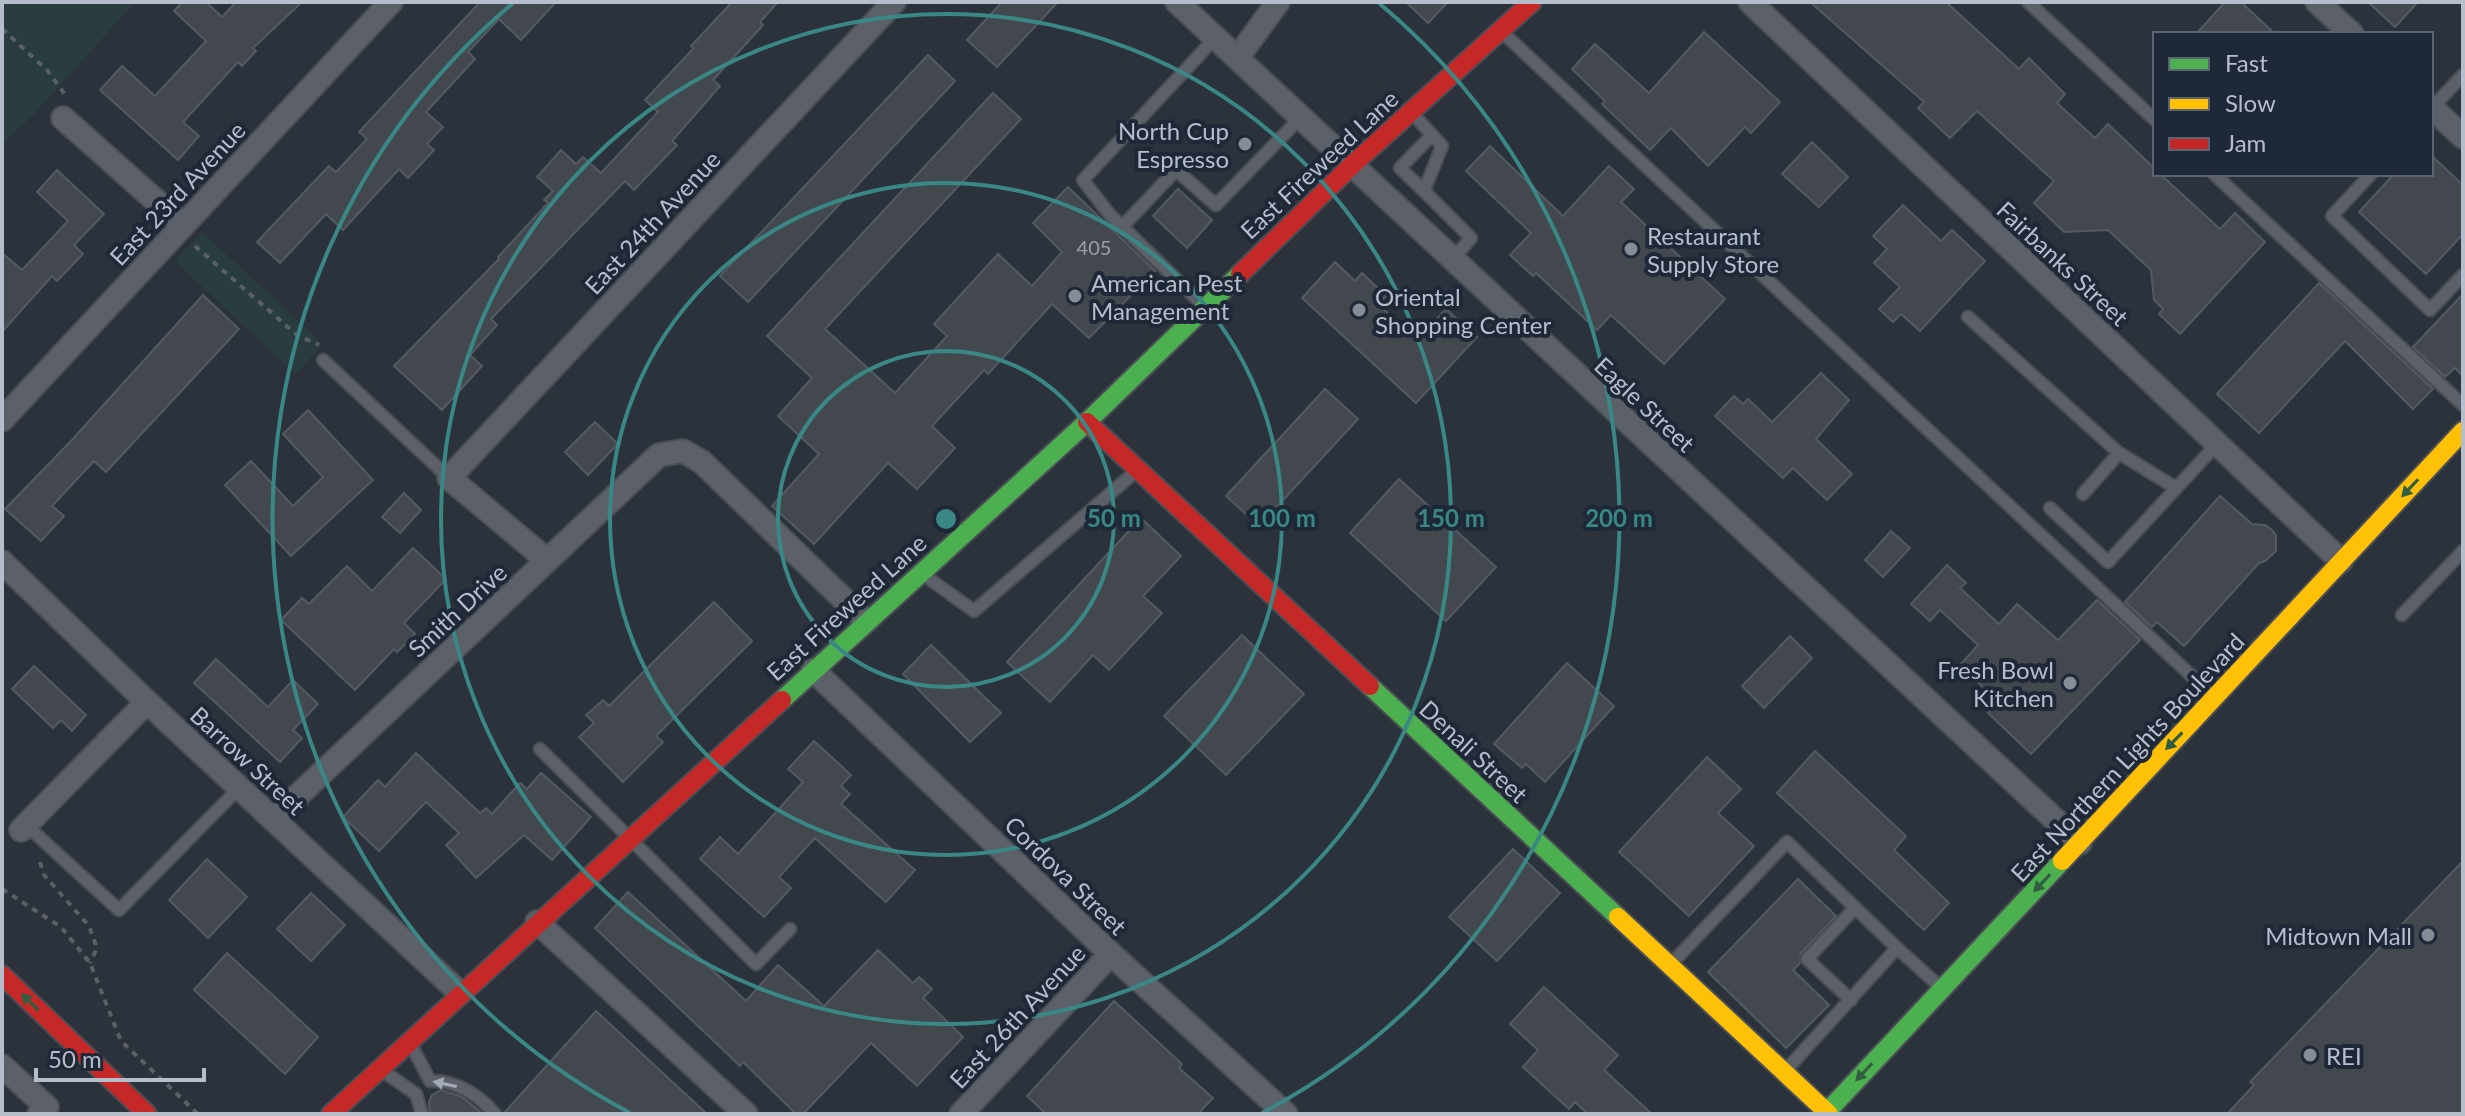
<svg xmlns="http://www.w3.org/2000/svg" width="2465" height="1116" font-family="Lato,sans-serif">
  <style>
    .green { fill: #293d41 }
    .building { fill: #43484f; stroke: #545a63; stroke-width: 2 }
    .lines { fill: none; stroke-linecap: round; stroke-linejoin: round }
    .lane-casing { stroke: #4a4e55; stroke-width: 15 }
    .street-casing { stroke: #4a4e55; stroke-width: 26 }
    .fast-casing { stroke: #4a4e55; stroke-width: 22 }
    .slow-casing { stroke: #4a4e55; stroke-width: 22 }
    .jam-casing { stroke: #4a4e55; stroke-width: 22 }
    .path { stroke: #5a6065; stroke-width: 4; stroke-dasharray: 6 6; stroke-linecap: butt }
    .lane { stroke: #5c6169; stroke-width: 11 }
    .street { stroke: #5c6169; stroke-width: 22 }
    .fast { stroke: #4caf50; stroke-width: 18 }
    .slow { stroke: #ffc107; stroke-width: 18 }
    .jam { stroke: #c62828; stroke-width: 18 }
    .oneway { fill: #315e40 }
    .oneway2 { fill: #a4abb7 }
    .ring { fill: none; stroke: #398885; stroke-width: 4 }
    .poi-dot { fill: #868d99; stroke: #1f2836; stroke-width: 3 }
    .labels { text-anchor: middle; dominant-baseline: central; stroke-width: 8; stroke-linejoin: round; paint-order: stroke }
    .number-label { font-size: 20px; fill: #99a0ac }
    .poi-label { font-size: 24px; fill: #b6becb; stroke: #1f2836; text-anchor: start }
    .street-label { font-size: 24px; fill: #b6becb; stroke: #1f2836 }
    .centre { fill: #398885; stroke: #1f2836; stroke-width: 4 }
    .ring-label { font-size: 24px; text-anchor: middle; font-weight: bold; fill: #398885; stroke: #1f2836; stroke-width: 8; stroke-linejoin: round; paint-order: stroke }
  </style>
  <rect width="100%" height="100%" fill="#2c323b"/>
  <g class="green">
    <polygon points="2,2 135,2 34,114 2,145"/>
    <polygon points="202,232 323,344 296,374 175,261"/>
  </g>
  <g class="building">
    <polygon points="182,2 206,2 222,17 236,2 302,2 253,48 256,51 242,66 238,62 183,122 199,136 178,160 100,90 122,66 155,96 206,41 174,11"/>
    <polygon points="480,2 556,2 521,40 499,19 468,52 475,59 426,112 443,127 427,144 434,150 408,178 399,169 343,230 326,214 280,263 257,242 329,166 336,172 367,139 359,132"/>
    <polygon points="732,2 778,2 760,22 763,25 713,80 720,86 672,141 677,145 634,190 625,181 491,319 497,325 470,355 482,366 442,410 394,366 499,259 498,257 548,203 544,200 553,191 537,177 561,150 576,164 583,157 601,173 658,112 645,100 694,48 691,46"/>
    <polygon points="1002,2 1058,2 997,67 967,40"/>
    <polygon points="1406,2 1448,2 1428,23"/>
    <polygon points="1810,2 1946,2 2019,69 2029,58 2065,94 2057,103 2095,138 2108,124 2155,169 2155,174 2160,174 2220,229 2235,213 2265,242 2180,334 2159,314 2163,309 2154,300 2151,270 2108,230 2064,232 2034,203 2054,181 1977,111 1950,138 1918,108 1924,102"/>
    <polygon points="2225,2 2241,2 2275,34 2196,34"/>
    <polygon points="2368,2 2418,2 2395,27"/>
    <polygon points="1704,32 1780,102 1751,133 1745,127 1708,166 1671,128 1650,150 1602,104 1605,101 1572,69 1595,44 1649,93"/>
    <polygon points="928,55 955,81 748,302 720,276"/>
    <polygon points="993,93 1021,119 825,329 895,393 947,336 934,324 998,254 1032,286 1062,252 1033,223 1068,187 1155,271 1089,338 1052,304 988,374 984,370 932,426 955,448 917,489 888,463 814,544 772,506 819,454 778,416 812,378 767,336"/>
    <polygon points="1812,142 1848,177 1819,207 1782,174"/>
    <polygon points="1490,146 1563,216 1609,166 1634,189 1621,202 1725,299 1664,364 1611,315 1597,330 1536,273 1533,276 1510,255 1531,233 1466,171"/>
    <polygon points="2431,155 2463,185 2463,234 2426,274 2359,212 2394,174 2431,174"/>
    <polygon points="57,170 104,214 74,245 83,254 57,281 52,276 2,332 2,253 22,270 68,221 37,192"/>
    <polygon points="1178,189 1212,220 1187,248 1153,216"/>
    <polygon points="1903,205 1941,241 1952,230 1985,261 1920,331 1901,314 1893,322 1879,309 1900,287 1874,263 1887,249 1873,236"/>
    <polygon points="1335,262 1355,281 1362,273 1386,296 1378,304 1417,340 1446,309 1477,337 1416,403 1302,298"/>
    <polygon points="2319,283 2433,389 2413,409 2345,341 2259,433 2217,394"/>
    <polygon points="2463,294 2463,376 2455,368 2445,377 2413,347"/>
    <polygon points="203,295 239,329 106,472 94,461 52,506 64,516 41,541 5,509 71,441"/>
    <polygon points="1821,373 1849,400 1816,439 1852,474 1827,500 1793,468 1783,478 1715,416 1734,396 1743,404 1748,399 1772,422"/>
    <polygon points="1325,389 1358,419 1259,526 1226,496"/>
    <polygon points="308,410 373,480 291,556 225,485 251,461 293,506 323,477 283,434"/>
    <polygon points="595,422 618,444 588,475 565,452"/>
    <polygon points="1399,479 1496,567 1446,621 1350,533"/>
    <polygon points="404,493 421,510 400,533 382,517"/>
    <polygon points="2220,496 2252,524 2265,525 2271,529 2276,535 2276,551 2265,561 2259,563 2184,646 2157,622 2152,627 2125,602"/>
    <polygon points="1141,518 1181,556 1143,596 1162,613 1109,670 1093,655 1050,702 1007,662"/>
    <polygon points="1891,531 1910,548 1883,577 1865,560"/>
    <polygon points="413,548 446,579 404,623 415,634 397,652 394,649 355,690 281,620 302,598 309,604 347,566 372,591"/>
    <polygon points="1947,565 1966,583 1960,588 1999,624 2017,604 2058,640 2097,600 2140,640 2031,754 1988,713 1998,702 1960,665 1978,645 1940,610 1930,621 1911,604"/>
    <polygon points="714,602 752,641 656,736 663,742 623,782 579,737 594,723 586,715 603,700 609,706"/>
    <polygon points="1242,635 1304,694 1226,775 1164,716"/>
    <polygon points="1790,636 1812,658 1764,708 1742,686"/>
    <polygon points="931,645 1001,713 970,742 903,674"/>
    <polygon points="216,659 268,707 293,680 318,704 293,730 302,738 280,762 194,683"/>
    <polygon points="1567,663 1614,706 1545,782 1526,764 1522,768 1494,744"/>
    <polygon points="34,666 86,715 72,731 61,720 53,728 12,689"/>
    <polygon points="814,741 851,775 841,786 850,794 841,804 915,870 886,902 815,838 779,877 791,888 764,917 700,859 720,837 738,854 803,782 788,769"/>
    <polygon points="1815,751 1906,836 1894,850 1949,903 1924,930 1777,793"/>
    <polygon points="416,753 480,813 486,808 492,814 520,783 527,789 541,773 591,817 552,860 524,835 476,878 446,845 459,833 426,802 379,851 343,817 378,780 385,787"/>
    <polygon points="1707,757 1741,789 1718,813 1754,846 1689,916 1619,852"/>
    <polygon points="1513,849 1560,893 1497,961 1449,917"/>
    <polygon points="207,859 247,897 208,938 169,900"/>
    <polygon points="2463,861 2463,1114 2227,1114 2254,1085 2250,1082"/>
    <polygon points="1798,879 1836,916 1801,953 1800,963 1793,970 1829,1005 1786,1048 1708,972"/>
    <polygon points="628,892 746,1001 778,965 824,1006 878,950 913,983 919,977 932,989 923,998 963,1037 917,1086 871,1043 803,1114 796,1114 743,1062 740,1066 595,928"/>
    <polygon points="311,893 345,925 311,961 277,929"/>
    <polygon points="227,953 318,1037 285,1074 194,990"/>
    <polygon points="1544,987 1618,1055 1604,1070 1652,1114 1588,1114 1575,1102 1569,1109 1523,1067 1538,1050 1510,1024"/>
    <polygon points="1114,1001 1182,1064 1179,1068 1213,1098 1198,1114 1046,1114 1027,1096"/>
    <polygon points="596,1011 707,1114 503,1114"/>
    <polygon points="441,1090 462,1097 483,1114 430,1114 429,1102 432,1095"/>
  </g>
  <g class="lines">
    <defs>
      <g id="lane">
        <polyline points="2028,2 2155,120"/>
        <polyline points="1501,31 2211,694"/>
        <polyline points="2431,109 2463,75"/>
        <polyline points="1414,115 1442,146 1424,191 1471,238 1452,260"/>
        <polyline points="2214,174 2463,405"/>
        <polyline points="2371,174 2332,216 2430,310 2463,275"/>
        <polyline points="1424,191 1400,168 1432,135"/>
        <polyline points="1122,227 1176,170 1216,205 1301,117"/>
        <polyline points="1204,306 1110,215 1083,180 1216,37"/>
        <polyline points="1968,317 2119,453 2176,488"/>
        <polyline points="323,360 449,478"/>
        <polyline points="2083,494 2119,453"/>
        <polyline points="2050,508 2108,562 2217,444"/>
        <polyline points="924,575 974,611 1135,472"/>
        <polyline points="2402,615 2463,551"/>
        <polyline points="540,749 756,964 790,929"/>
        <polyline points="26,825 119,910 239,788"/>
        <polyline points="1897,948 1938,985"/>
        <polyline points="1670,965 1787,842 1897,948 1787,1069"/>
        <polyline points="1851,1000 1807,959 1855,908"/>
        <path d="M410,1043L430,1081C456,1080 479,1095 495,1114"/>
        <polyline points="383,1071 416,1094 422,1114"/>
      </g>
      <g id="street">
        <polyline points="1177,2 2080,843"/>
        <polyline points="1750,2 2341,561"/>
        <polyline points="2317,2 2352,34"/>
        <polyline points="1238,57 1278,2"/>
        <polyline points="2431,107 2463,137"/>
        <polyline points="63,118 182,224"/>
        <polyline points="2,420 391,2"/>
        <polyline points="547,560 449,478 894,2"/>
        <polyline points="2,562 147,702 460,993"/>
        <polyline points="813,670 1111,954 1286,1114"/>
        <polyline points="273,819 659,455 683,451 702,462 866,621"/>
        <polyline points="21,830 147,702"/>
        <polyline points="537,922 746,1114"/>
        <polyline points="2,1066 47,1107 39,1114"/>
        <polyline points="961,1114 1111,954"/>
      </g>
      <g id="fast">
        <polyline points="1370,686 1618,917"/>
        <polyline points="782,700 1087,422 1240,274"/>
        <polyline points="1825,1114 2062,861"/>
      </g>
      <g id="slow">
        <polyline points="2062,861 2463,431"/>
        <polyline points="1618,917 1829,1114"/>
      </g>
      <g id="jam">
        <polyline points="1240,274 1351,166 1532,2"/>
        <polyline points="1087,422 1370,686"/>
        <polyline points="2,975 147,1114"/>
        <polyline points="331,1114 782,700"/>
      </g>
    </defs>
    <use href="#lane" class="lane-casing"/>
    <use href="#street" class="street-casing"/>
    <use href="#fast" class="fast-casing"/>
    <use href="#slow" class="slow-casing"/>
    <use href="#jam" class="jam-casing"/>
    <g class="path">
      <polyline points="2,29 47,70 66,96"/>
      <polyline points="195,246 297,335 319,345"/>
      <polyline points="40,862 44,875 89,926 97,948 90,963"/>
      <polyline points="2,889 61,927 90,963 121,1041 198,1114"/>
    </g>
    <use href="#lane" class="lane"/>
    <use href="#street" class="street"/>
    <use href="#fast" class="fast"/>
    <use href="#slow" class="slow"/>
    <use href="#jam" class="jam"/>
  </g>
  <defs><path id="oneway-solid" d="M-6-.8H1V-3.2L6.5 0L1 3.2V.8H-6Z" transform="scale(2)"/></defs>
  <g class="oneway">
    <use href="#oneway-solid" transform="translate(2410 488) rotate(133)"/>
    <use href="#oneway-solid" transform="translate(2174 741) rotate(134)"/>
    <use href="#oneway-solid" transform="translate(2042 883) rotate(133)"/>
    <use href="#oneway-solid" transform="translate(30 1002) rotate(-136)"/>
    <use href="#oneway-solid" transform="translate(1864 1072) rotate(133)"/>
  </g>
  <use class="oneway2" href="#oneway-solid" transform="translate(445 1084) rotate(-168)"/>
  <g class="ring">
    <circle cx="946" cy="519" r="168"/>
    <circle cx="946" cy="519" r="336"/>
    <circle cx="946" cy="519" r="505"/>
    <path d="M630 1113A673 673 0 0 1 513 3M1379 3A673 673 0 0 1 1262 1113"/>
  </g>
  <g class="poi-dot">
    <circle cx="1245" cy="144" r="8"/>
    <circle cx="1631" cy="249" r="8"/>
    <circle cx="1075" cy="296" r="8"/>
    <circle cx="1359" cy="310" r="8"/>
    <circle cx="2070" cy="683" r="8"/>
    <circle cx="2428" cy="935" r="8"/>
    <circle cx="2310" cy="1055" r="8"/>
  </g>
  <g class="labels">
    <g class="number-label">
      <text x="1094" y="247">405</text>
    </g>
    <g class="poi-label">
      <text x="1229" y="130" text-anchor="end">North Cup<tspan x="1229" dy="28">Espresso</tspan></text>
      <text x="1647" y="235">Restaurant<tspan x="1647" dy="28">Supply Store</tspan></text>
      <text x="1091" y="282">American Pest<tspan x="1091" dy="28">Management</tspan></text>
      <text x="1375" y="296">Oriental<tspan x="1375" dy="28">Shopping Center</tspan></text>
      <text x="2054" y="669" text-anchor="end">Fresh Bowl<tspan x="2054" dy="28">Kitchen</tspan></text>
      <text x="2412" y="935" text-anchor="end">Midtown Mall</text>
      <text x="2326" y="1055">REI</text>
    </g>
    <g class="street-label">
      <text transform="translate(1319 164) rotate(-43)">East Fireweed Lane</text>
      <text transform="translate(177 193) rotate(-47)">East 23rd Avenue</text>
      <text transform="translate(652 222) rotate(-47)">East 24th Avenue</text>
      <text transform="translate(2063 263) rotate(43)">Fairbanks Street</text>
      <text transform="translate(1645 404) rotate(43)">Eagle Street</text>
      <text transform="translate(846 607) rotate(-42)">East Fireweed Lane</text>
      <text transform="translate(457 610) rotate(-43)">Smith Drive</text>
      <text transform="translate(1474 751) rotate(43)">Denali Street</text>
      <text transform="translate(2127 757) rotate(-47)">East Northern Lights Boulevard</text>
      <text transform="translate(248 760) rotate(43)">Barrow Street</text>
      <text transform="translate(1066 875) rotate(44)">Cordova Street</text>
      <text transform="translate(1017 1016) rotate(-47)">East 26th Avenue</text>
    </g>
  </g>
  <circle cx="946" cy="519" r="12" class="centre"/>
  <g class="ring-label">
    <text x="1114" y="527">50 m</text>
    <text x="1282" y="527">100 m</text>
    <text x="1451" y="527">150 m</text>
    <text x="1619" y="527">200 m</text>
  </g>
  <rect width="2465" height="1116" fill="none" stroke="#b6becb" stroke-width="8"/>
  <rect x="2153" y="32" width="280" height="144" fill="#1f2836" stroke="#5b6472" stroke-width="2"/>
  <rect x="2169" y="58" width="40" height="12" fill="#4caf50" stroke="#5b6472" stroke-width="2"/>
  <text x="2225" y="72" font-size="24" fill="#b6becb">Fast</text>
  <rect x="2169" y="98" width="40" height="12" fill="#ffc107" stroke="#5b6472" stroke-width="2"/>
  <text x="2225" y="112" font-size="24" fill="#b6becb">Slow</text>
  <rect x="2169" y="138" width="40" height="12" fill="#c62828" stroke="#5b6472" stroke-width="2"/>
  <text x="2225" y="152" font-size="24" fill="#b6becb">Jam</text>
  <path d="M36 1068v12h168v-12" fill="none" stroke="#b6becb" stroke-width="4"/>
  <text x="48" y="1068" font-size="24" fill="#b6becb" stroke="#1f2836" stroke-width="6" paint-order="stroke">50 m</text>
</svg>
